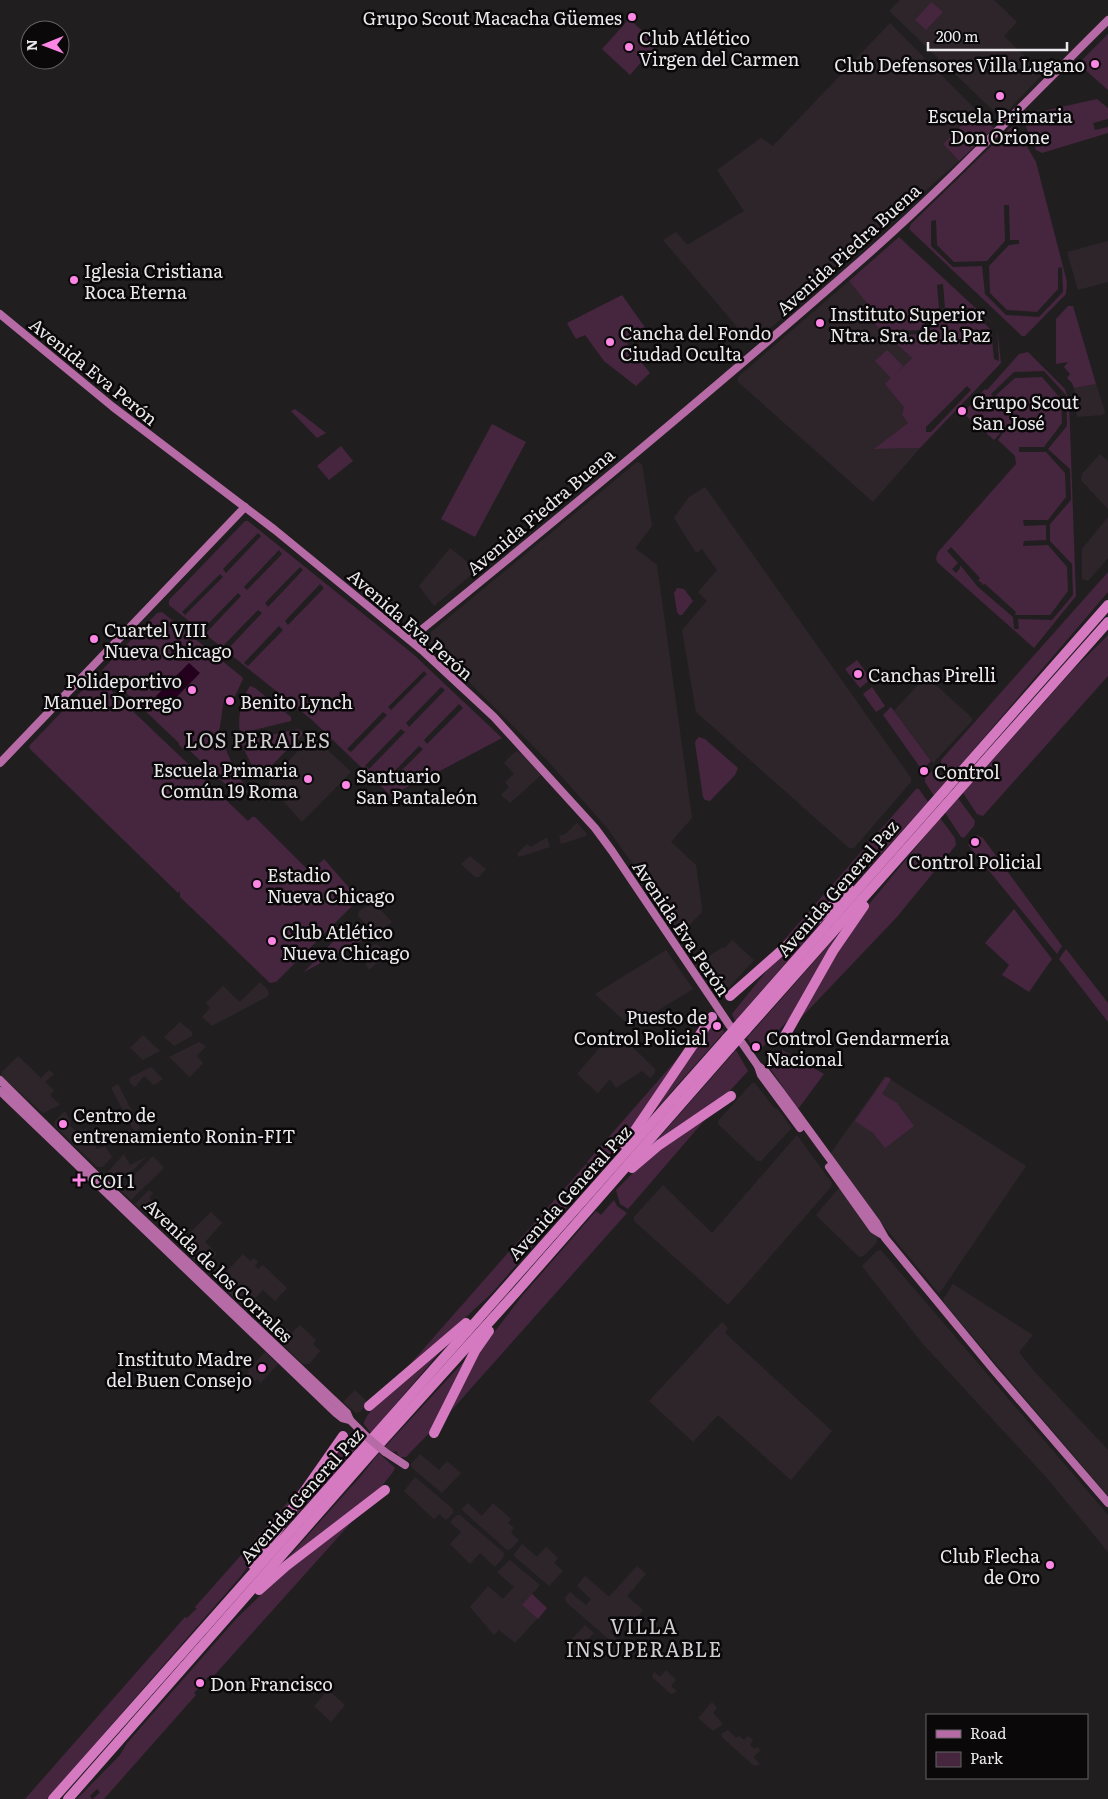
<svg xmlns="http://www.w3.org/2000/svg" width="1108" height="1799" font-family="Literata,serif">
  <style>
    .built { fill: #2e252b }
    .green { fill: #45263e; fill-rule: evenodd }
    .water { fill: #24001e }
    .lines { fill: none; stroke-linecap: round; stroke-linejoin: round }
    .major { stroke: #b76ba6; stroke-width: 8 }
    .highway { stroke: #d579c1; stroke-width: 10 }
    .major-bridge { stroke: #b76ba6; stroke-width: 8 }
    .highway-bridge { stroke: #d579c1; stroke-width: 10 }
    .poi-dot { fill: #fc86e3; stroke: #0a0809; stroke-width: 2 }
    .labels { text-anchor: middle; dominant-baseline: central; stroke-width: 5; stroke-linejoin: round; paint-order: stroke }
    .poi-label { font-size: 18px; fill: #ebe9eb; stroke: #0a0809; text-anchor: start }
    .street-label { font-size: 18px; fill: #ebe9eb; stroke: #0a0809 }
    .quarter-label { font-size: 20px; letter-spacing: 1px; fill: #d1cdd0; stroke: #0a0809 }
  </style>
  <rect width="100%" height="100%" fill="#211e20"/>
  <g class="built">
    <polygon points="900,0 994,0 1017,22 1004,36 1043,74 1001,118 889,11"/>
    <polygon points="890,23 976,110 943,144 959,161 773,326 750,342 663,240 676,232 687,245 744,211 717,170 761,138 773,146"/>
    <polygon points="1108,241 1108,282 1078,290 1067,252"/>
    <polygon points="849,281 874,312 868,318 912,358 905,365 904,407 902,415 908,423 875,449 920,448 873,502 738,382 738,377"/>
    <polygon points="1096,384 1105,412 1102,415 1077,417 1074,388"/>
    <polygon points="1100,454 1108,461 1108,509 1081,480 1082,474"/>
    <polygon points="637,462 642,464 652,526 635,548 657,565 692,818 671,842 696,865 702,908 702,912 680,935 639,873 608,829 548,761 430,643 431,632"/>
    <polygon points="705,487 911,778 911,782 854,848 849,848 696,712 682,630 707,601 698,592 717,570 702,549 696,553 674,518 689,497"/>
    <polygon points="1108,517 1108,558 1088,581 1082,579 1082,549"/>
    <polygon points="450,548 477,570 434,606 419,586"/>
    <polygon points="926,676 972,718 972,721 933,763 894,711"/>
    <polygon points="311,738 315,738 351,772 302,822 269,785 269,781"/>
    <polygon points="516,751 522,754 541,775 510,803 501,795 509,787 505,782 514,774 504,763"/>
    <polygon points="577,823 587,834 586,836 561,844 559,836 565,834"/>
    <polygon points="547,837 550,847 519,857 517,854 527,844 531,847"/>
    <polygon points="470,856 486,869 479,877 475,877 461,864"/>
    <polygon points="373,902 392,922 376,935 358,916 359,911"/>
    <polygon points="732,940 754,960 721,996 700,962 723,947 725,948"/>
    <polygon points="375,944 379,946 387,954 369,970 359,952"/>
    <polygon points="666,950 693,989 631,1027 595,994"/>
    <polygon points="260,982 268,990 269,994 267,997 212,1026 202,1017 210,1008 206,1003 223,986 240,1002"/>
    <polygon points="180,1022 192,1032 192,1036 174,1046 164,1037"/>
    <polygon points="619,1034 655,1069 655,1073 650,1078 642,1071 616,1088 610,1079 598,1093 577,1074 600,1047"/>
    <polygon points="143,1035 160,1051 143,1060 130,1048"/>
    <polygon points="199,1042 206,1046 197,1056 203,1063 190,1077 169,1057"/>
    <polygon points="18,1056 41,1078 49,1070 54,1074 45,1082 54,1090 50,1095 60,1105 43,1113 1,1076 2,1072"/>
    <polygon points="151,1067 163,1079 154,1085 144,1076 135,1087 130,1083 129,1080 131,1077"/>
    <polygon points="885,1076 1026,1166 939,1294 878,1219 831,1156 831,1153"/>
    <polygon points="752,1083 755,1083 775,1109 777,1108 792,1128 761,1161 757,1161 718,1124 718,1121"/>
    <polygon points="118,1084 140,1127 135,1133 111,1088"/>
    <polygon points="65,1111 71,1123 69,1125 77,1132 81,1129 83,1131 86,1128 97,1149 105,1146 112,1157 103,1167 97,1167 55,1126 55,1121"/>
    <polygon points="797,1135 832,1183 831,1187 728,1305 634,1221 634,1217 663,1185 712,1233"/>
    <polygon points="124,1154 130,1165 146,1157 117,1186 107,1177 107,1173"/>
    <polygon points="153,1156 164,1168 131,1200 120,1190"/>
    <polygon points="838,1189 842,1189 877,1237 877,1242 864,1256 859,1257 816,1215"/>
    <polygon points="149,1190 153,1193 149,1198 161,1210 151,1218 148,1216 135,1204"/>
    <polygon points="211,1212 222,1223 205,1242 217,1254 207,1264 202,1266 178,1244"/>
    <polygon points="881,1250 1108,1515 1108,1552 1046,1477 922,1343 862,1266 877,1251"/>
    <polygon points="243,1254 250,1261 254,1258 258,1262 255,1266 258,1269 263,1265 287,1288 275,1301 263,1290 255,1298 267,1309 258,1318 254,1317 211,1275 215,1269 222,1276"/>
    <polygon points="953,1284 1033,1335 1019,1352 1034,1371 1108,1450 1108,1496 945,1304 943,1299"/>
    <polygon points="270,1313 292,1333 300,1325 316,1340 313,1344 320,1351 309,1364 303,1364 263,1325 263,1321"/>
    <polygon points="722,1322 728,1328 725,1333 832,1431 791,1480 718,1415 693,1442 649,1401"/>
    <polygon points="265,1352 278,1364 261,1383 257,1379 253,1383 245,1376 249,1372 248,1370"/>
    <polygon points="355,1390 368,1403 360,1412 356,1413 343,1402"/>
    <polygon points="420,1454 439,1470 447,1461 461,1473 442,1493 411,1467 411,1464"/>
    <polygon points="415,1477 453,1509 453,1513 446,1520 439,1514 434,1519 404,1491"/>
    <polygon points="468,1503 482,1516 493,1503 511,1519 508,1523 514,1528 511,1533 519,1540 511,1549 507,1550 464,1512 462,1509"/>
    <polygon points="457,1515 460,1515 504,1553 503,1558 495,1567 480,1553 470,1564 450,1544 461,1532 450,1522"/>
    <polygon points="522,1544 537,1557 546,1547 558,1558 554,1563 563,1571 549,1586 514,1556 515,1553"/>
    <polygon points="510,1560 540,1585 532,1594 547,1608 515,1643 499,1630 494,1635 470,1607 488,1586 503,1599 514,1587 497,1572"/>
    <polygon points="637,1566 646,1574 627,1596 643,1610 630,1625 618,1615 613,1622 616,1625 610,1632 617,1639 613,1643 566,1602 565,1598 570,1592 586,1605 591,1599 577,1586 585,1576 609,1597"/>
    <polygon points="585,1625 594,1633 578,1650 569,1642"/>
    <polygon points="666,1670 676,1680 671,1686 677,1691 674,1693 671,1694 652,1677 654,1672 660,1677"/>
    <polygon points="328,1690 345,1705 331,1722 314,1706"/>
    <polygon points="712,1702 717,1708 713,1713 723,1724 713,1731 698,1718"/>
    <polygon points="728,1730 736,1738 739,1736 744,1740 748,1736 753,1740 750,1745 754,1749 757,1747 761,1750 754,1756 755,1759 760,1764 757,1766 753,1765 722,1737 721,1734"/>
  </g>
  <g class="green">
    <polygon points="931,2 943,12 926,30 915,20"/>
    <polygon points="629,19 657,44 630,75 602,49"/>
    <polygon points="1108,34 1108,90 1082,67 1082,60"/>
    <polygon points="1097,99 1108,108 1108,119 1093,123 1095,130 1108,127 1108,133 1042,153 1036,150 1024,122 1025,115"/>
    <polygon points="976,110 994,128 959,161 943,144"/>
    <path d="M1015,126L1036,162L1067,282L1066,294L1025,336H1022L909,229L911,224L1010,128ZM1004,205H1009L1010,240H1019V244L1009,245L989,266L990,293L1007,310L1037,312L1058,289V268L1062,267L1063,292L1039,317L1006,315L985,294L982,266L953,267L931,246V221L936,220L937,245L954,262L987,261L1005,241Z"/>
    <path d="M899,237L997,328L1001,363L920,448L874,449L908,423L902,415L904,407L885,384L891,378L875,361L887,350L903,366L894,376L912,358L868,318L874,312L849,281ZM943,284L945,308H956V313L941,314L923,334L899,335L900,331L919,330L939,309L937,285ZM960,308H974L997,328L999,361L994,359L991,330L974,313H960ZM967,386L971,390L931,432H926V427Z"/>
    <polygon points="622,295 646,329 627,344 650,373 636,386 604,361 585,335 576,339 567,323"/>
    <polygon points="1068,306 1073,306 1096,384 1074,388 1072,383 1067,378 1070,374 1064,367 1068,362 1056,364 1056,319"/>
    <path d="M1028,352L1065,389L1069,401L1076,596L1034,648L937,562L936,558L938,552L1016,464L1015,456L998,440L1008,425L994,440L963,413L985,389L987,390L1019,354ZM1044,371L1066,395L1067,426L1048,449L1070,469L1071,500L1050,524V541L1072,564L1073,595L1052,620L1018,619L1019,629H1014L1013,617L978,587L960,565V568L956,573L952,569L958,563L947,551L951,547L980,578L978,581L981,582L983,585L985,584L1016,612L1015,615H1050L1068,591L1067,567L1048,545L1023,546L1024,541L1046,540V525L1024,526L1023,520H1048L1066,497L1065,473L1046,452H1019V447H1044L1062,423L1061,399L1042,377L1015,378L994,397L991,394L1014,372Z"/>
    <polygon points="295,409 326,433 317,438 291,411"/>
    <polygon points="492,424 526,442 475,537 441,519"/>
    <polygon points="341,446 353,461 329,480 317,466"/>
    <path d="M245,521H248L413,654L502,738L421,781L419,780L391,796L312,720L169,605V600ZM258,533L261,536L226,573L223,569ZM279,550L282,554L247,590L244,587ZM300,567L303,570L268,607L265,603ZM220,574L223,577L185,615L182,612ZM320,584L324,588L288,625L285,621ZM238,593L241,596L206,633L203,629ZM258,610L262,613L227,650L223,646ZM279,626L283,630L248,666L244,663ZM424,671L427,674L391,710L388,707ZM441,687L445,690L409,727L406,723ZM459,704L463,708L427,744L424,740ZM383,712L387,715L351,752L347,749ZM401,729L405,732L369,769L365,766ZM419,746L423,749L386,786L383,783Z"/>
    <path d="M1108,572V592L951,776C946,772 941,767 941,760Z"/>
    <polygon points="677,588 684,589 693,601 682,615 679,615 677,612 674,593"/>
    <path d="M162,612L242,677L243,679L234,698L225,696C221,711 222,726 216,740H222L232,764L248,792L237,801L232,796L234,792L210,770L207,772L204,769L206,766L186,747L183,749L179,745V743L102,670L157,613Z"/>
    <polygon points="1108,635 1108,676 983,816 977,814 963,793 1073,670"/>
    <polygon points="857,660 871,679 860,688 845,669"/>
    <polygon points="96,676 248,821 252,817 255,817 310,872 324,859 359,899 276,982 270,983 180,897 180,891 178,893 30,749 29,746"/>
    <path d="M250,686L255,688L291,717V721L242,733L240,732C237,717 242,698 250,686Z"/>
    <polygon points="872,687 885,706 876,712 863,694"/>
    <polygon points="891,707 931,761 922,770 883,715"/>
    <polygon points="298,729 302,732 302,735 264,773 260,774 255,772 242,745 244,741"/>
    <polygon points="699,737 705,739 738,768 735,775 710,801 705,800 703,797 695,743 696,740"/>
    <polygon points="933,770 937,770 975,821 974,826 964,838 961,837 925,782 925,778"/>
    <polygon points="916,789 919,789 928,802 860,877 756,972"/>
    <polygon points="940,818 955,838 956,845 896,918 797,1022 836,951 861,914"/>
    <polygon points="977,835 983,838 1062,946 1057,954 968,845"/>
    <polygon points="1014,909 1052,959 1029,992 1002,975 1009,965 985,943"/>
    <polygon points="830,912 735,1021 732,1014 776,959"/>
    <polygon points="848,923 799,1009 757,1053 755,1050 760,1047 757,1043 752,1046 747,1038"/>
    <polygon points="348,926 351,926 363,938 363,940 304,972"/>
    <polygon points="1066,949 1108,1003 1108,1022 1059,959"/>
    <polygon points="715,1021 717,1022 724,1032 636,1132"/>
    <polygon points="736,1050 748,1071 726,1095 650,1148"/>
    <polygon points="782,1050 824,1074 798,1109 770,1068 770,1063"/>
    <polygon points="684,1051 619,1148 594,1174 592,1172 594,1169 587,1162"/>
    <polygon points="888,1077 891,1079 882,1094 897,1103 914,1126 885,1148 873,1133 855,1121 885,1078"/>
    <polygon points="709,1115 628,1209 620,1204 616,1190 657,1149"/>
    <polygon points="586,1164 592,1169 587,1175 591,1179 492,1293 390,1387"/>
    <polygon points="614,1200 617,1206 627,1213 450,1412 476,1356 522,1296 596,1211 601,1215"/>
    <path d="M446,1345L371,1433L364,1424C364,1409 431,1358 446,1345Z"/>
    <polygon points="470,1355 431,1431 406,1457 400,1457 396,1451 394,1452 384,1448"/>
    <polygon points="355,1433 363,1439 349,1457 268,1547 342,1443 345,1445 350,1440 347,1438"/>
    <path d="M379,1453L395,1468L393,1472L376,1493L284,1562L350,1488C361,1478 369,1465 379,1453Z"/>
    <polygon points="319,1467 272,1534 241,1576 47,1799 25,1799 185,1617 187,1618 195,1610 197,1610 195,1607"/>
    <polygon points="358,1515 211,1679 208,1677 194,1693 196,1695 104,1799 93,1799 100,1792 97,1789 90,1796 92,1799 77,1799 120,1755 127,1743 236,1619 282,1574"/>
    <polygon points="532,1594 547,1608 538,1619 522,1605"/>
  </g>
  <polygon class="water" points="189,663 200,673 167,707 156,696"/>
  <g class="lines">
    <g class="major">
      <polyline points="0,314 113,407 275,530 424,652 494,717 595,828 612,851 730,1026"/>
      <path d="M410,639C564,514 717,387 866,256C951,181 1028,99 1108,20"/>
      <polyline points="0,763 245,507"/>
      <polyline points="742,1043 758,1066 761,1075 800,1128"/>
      <polyline points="758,1066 765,1071 781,1092 876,1222 885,1238 992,1368 1108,1503"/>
      <polyline points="0,1080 97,1176 347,1413 350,1420"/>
      <polyline points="0,1091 337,1414 342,1418 350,1420 367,1437"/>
      <polyline points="829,1167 873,1229 881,1234"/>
      <polyline points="385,1452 405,1465"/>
    </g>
    <g class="highway">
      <polyline points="730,996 850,890"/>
      <polyline points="741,1022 1108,605"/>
      <polyline points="746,1030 1108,622"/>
      <polyline points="782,1041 833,951 864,906"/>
      <polyline points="625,1145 712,1017"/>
      <polyline points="632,1168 659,1145 731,1096"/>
      <polyline points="369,1406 466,1323"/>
      <polyline points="434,1433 475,1351 489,1331"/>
      <polyline points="253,1565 343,1436"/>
      <polyline points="259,1590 286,1566 385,1490"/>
      <polyline points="53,1799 726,1039"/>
      <polyline points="68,1799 375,1449 519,1289 730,1048"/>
    </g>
    <polyline class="major-bridge" points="367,1437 385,1452"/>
    <g class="highway-bridge">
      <polyline points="726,1039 741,1022"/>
      <polyline points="730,1048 746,1030"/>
    </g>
  </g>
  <g class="poi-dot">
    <circle cx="632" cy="17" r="5"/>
    <circle cx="629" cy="47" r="5"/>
    <circle cx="1095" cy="64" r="5"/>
    <circle cx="1000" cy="96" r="5"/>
    <circle cx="74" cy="280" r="5"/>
    <circle cx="820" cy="323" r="5"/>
    <circle cx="610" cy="342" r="5"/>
    <circle cx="962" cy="411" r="5"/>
    <circle cx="94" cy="639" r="5"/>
    <circle cx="858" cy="674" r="5"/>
    <circle cx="192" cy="690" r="5"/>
    <circle cx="230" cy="701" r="5"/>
    <circle cx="924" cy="771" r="5"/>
    <circle cx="308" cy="779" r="5"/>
    <circle cx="346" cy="785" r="5"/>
    <circle cx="975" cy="842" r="5"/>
    <circle cx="257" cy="884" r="5"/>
    <circle cx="272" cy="941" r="5"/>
    <circle cx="717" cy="1026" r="5"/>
    <circle cx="756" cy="1047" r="5"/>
    <circle cx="63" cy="1124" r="5"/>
    <path d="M76.5 1172.5h5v5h5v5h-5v5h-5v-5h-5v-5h5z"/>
    <circle cx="262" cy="1368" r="5"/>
    <circle cx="1050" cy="1565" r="5"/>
    <circle cx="200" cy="1683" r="5"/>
  </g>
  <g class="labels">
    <g class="poi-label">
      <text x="622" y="17" text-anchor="end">Grupo Scout Macacha Güemes</text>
      <text x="639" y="37">Club Atlético<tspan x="639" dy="21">Virgen del Carmen</tspan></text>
      <text x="1085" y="64" text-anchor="end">Club Defensores Villa Lugano</text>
      <text x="1000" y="115" text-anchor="middle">Escuela Primaria<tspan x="1000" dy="21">Don Orione</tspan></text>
      <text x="84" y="270">Iglesia Cristiana<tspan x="84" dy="21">Roca Eterna</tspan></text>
      <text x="830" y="313">Instituto Superior<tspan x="830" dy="21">Ntra. Sra. de la Paz</tspan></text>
      <text x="620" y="332">Cancha del Fondo<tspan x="620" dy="21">Ciudad Oculta</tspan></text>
      <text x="972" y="401">Grupo Scout<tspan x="972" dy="21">San José</tspan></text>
      <text x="104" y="629">Cuartel VIII<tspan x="104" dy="21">Nueva Chicago</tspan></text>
      <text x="868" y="674">Canchas Pirelli</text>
      <text x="182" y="680" text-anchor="end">Polideportivo<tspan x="182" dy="21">Manuel Dorrego</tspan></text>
      <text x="240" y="701">Benito Lynch</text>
      <text x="298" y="769" text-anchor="end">Escuela Primaria<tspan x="298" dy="21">Común 19 Roma</tspan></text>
      <text x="934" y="771">Control</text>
      <text x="356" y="775">Santuario<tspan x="356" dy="21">San Pantaleón</tspan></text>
      <text x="975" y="861" text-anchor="middle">Control Policial</text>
      <text x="267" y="874">Estadio<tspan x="267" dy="21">Nueva Chicago</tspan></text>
      <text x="282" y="931">Club Atlético<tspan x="282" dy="21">Nueva Chicago</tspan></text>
      <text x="707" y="1016" text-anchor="end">Puesto de<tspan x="707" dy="21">Control Policial</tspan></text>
      <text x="766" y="1037">Control Gendarmería<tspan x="766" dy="21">Nacional</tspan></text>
      <text x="73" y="1114">Centro de<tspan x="73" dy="21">entrenamiento Ronin-FIT</tspan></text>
      <text x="90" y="1180">COI 1</text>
      <text x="252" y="1358" text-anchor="end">Instituto Madre<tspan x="252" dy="21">del Buen Consejo</tspan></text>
      <text x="1040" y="1555" text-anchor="end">Club Flecha<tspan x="1040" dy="21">de Oro</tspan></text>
      <text x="210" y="1683">Don Francisco</text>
    </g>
    <g class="street-label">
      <text transform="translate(848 249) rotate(-42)">Avenida Piedra Buena</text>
      <text transform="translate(94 371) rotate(39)">Avenida Eva Perón</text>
      <text transform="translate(540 511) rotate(-40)">Avenida Piedra Buena</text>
      <text transform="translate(411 624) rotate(41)">Avenida Eva Perón</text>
      <text transform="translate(837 888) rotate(-49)">Avenida General Paz</text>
      <text transform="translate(682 928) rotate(56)">Avenida Eva Perón</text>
      <text transform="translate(569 1192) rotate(-48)">Avenida General Paz</text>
      <text transform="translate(219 1270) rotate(44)">Avenida de los Corrales</text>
      <text transform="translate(301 1495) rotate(-48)">Avenida General Paz</text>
    </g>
    <g class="quarter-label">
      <text x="258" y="739">LOS PERALES</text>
      <text x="644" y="1625">VILLA<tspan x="644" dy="23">INSUPERABLE</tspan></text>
    </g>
  </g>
  <rect x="926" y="1714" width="162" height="65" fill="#0a0809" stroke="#646263"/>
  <rect x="936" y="1730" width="25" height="8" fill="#b76ba6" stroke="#646263"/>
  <text x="970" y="1739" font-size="15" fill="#ebe9eb">Road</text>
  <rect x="936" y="1752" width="25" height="15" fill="#45263e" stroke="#646263"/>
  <text x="970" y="1764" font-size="15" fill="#ebe9eb">Park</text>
  <g transform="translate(45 45) rotate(269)"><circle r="24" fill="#0a0809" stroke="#646263"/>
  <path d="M0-4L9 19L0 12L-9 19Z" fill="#fc86e3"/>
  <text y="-8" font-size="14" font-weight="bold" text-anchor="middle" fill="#ebe9eb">N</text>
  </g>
  <path d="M928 42v8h139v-8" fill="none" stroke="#ebe9eb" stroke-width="2.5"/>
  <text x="936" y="42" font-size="15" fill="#ebe9eb" stroke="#0a0809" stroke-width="4" paint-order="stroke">200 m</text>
</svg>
